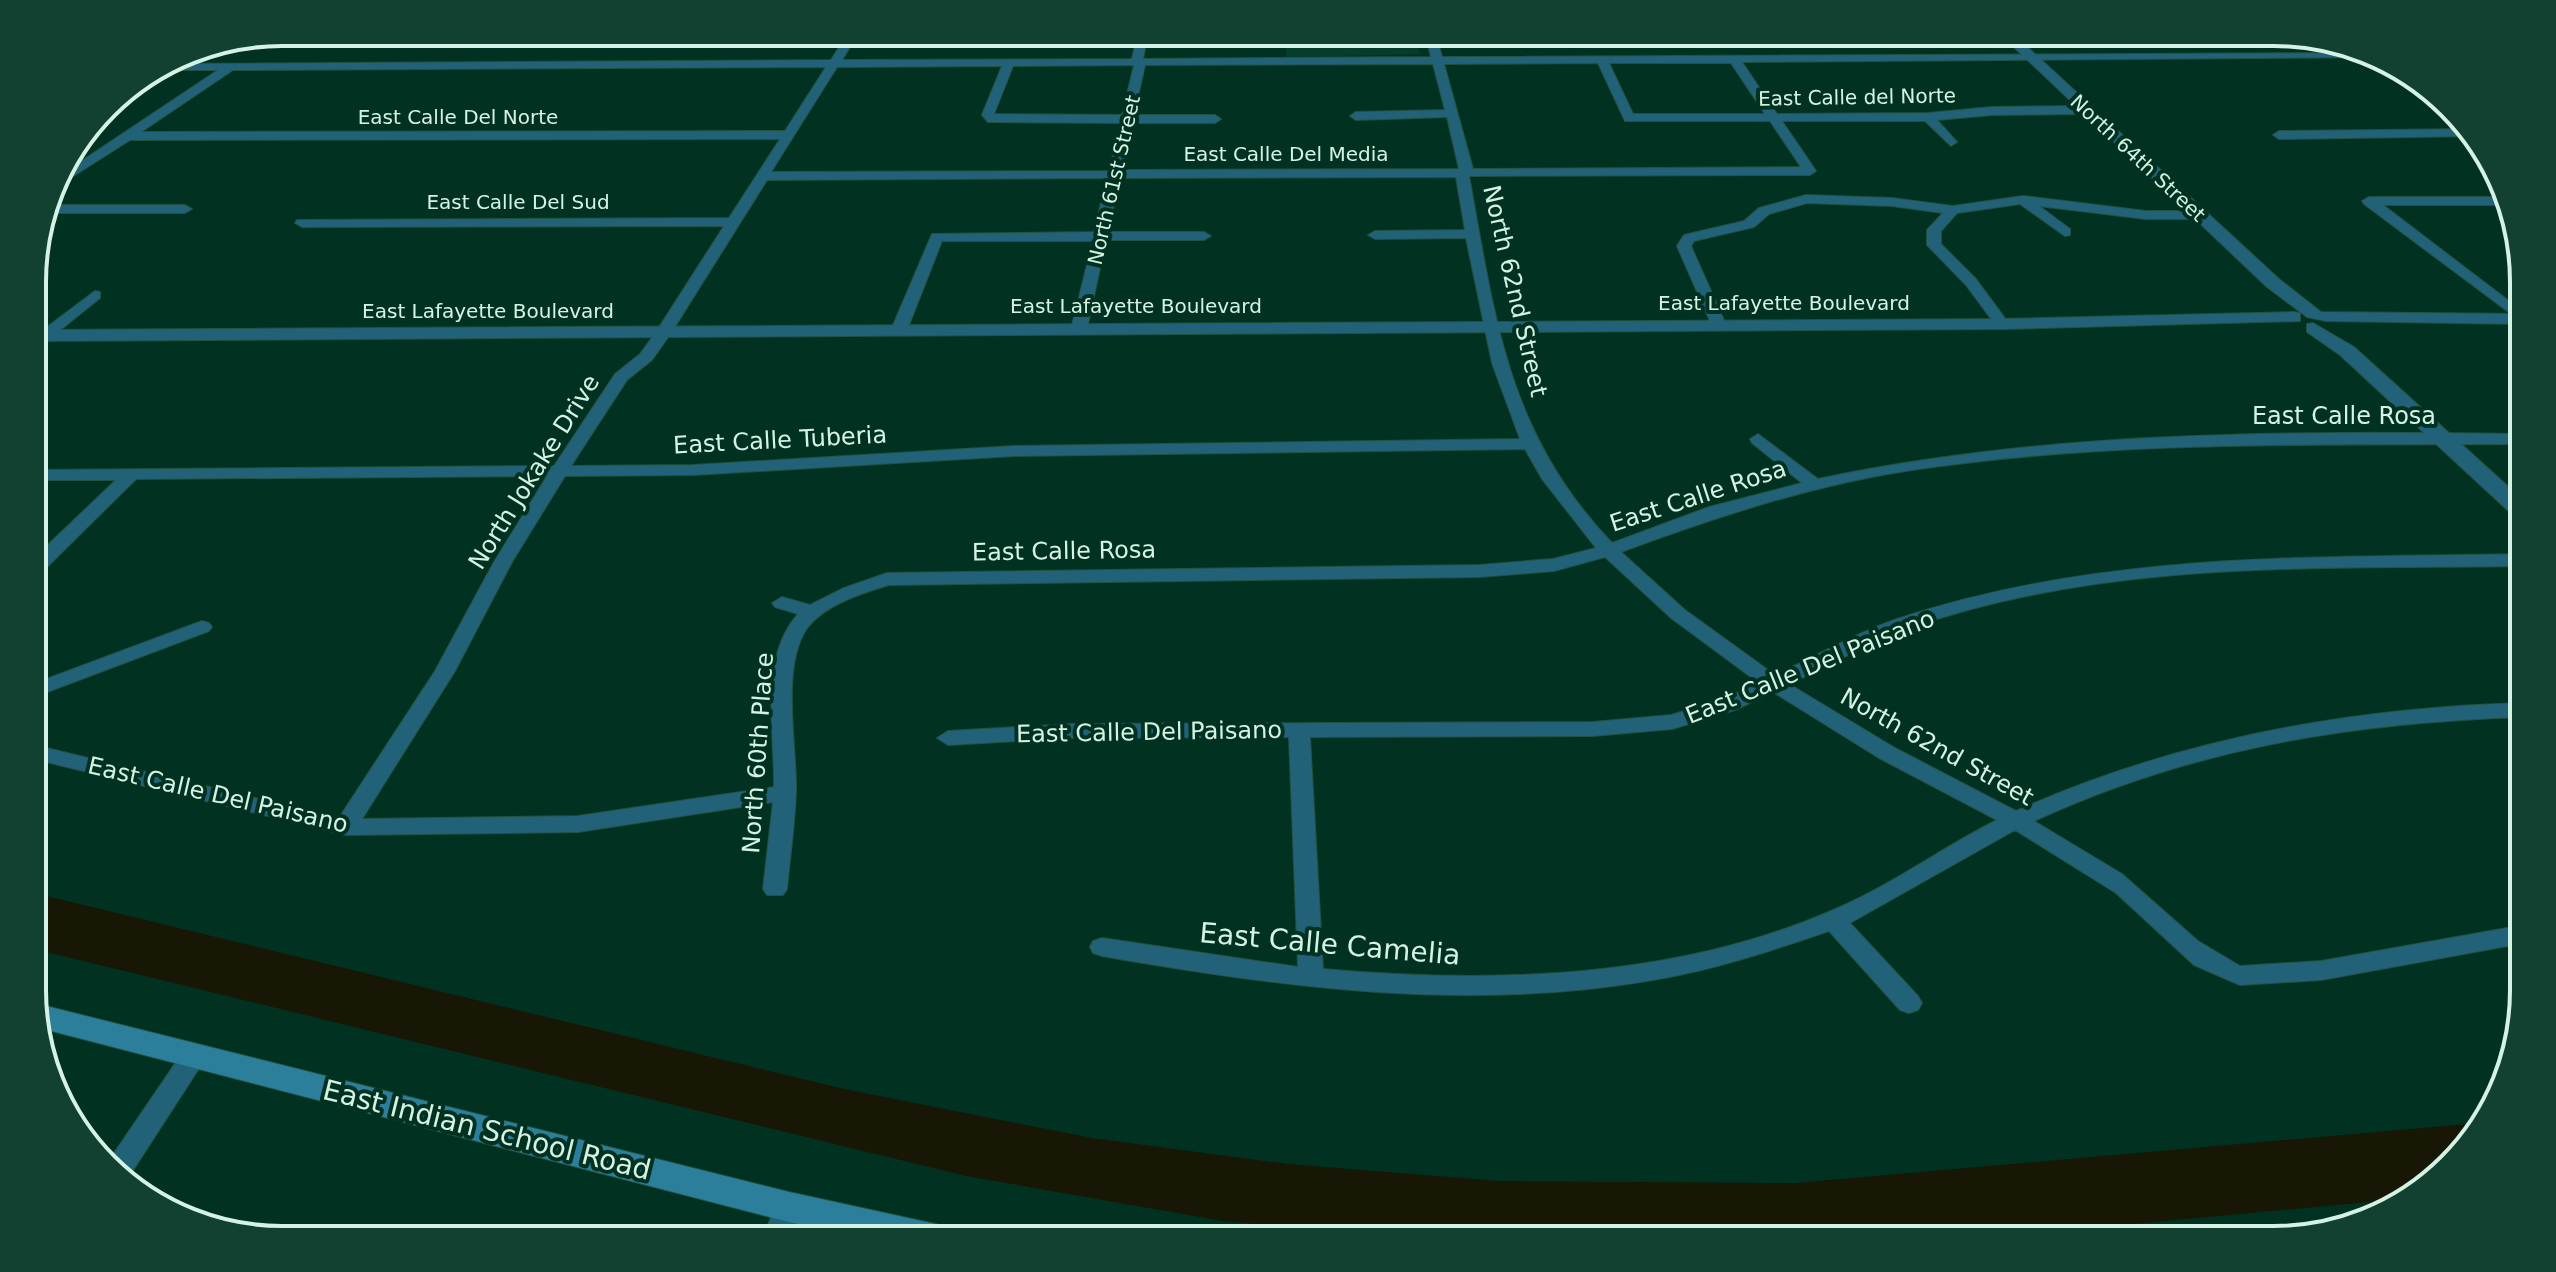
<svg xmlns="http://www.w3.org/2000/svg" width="2556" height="1272" font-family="'DejaVu Sans',sans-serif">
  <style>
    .built { fill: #043e2a }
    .water { fill: #181604 }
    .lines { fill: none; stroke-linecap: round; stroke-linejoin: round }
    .minor-casing { stroke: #235140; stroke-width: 2 }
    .tertiary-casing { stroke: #235140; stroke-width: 2 }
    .secondary-casing { stroke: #235140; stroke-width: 2 }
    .minor { fill: #216278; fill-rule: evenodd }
    .tertiary { fill: #216278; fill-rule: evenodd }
    .secondary { fill: #2c7f9b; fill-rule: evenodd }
    .labels { text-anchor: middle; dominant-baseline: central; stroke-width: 8; stroke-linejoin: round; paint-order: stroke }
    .far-street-label { font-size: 20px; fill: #d5f3e4; stroke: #013221 }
    .street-label { font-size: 24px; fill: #d5f3e4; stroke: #013221 }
    .near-street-label { font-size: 28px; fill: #d5f3e4; stroke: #013221 }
    .rim { fill: none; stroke: #d5f3e4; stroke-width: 4 }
  </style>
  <rect width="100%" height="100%" fill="#013221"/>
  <polygon class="built" points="1286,32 1414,32 1418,51 1422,54 1286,57"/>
  <polygon class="water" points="34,893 844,1089 1092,1138 1288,1164 1499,1181 1796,1183 2479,1123 2413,1198 1960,1240 1427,1240 1223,1221 966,1176 34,949"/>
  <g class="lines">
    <defs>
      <g id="minor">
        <path d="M849,32H859L842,60L1132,59L1138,32H1148L1143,59L1431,57L1425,32H1435L1442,57L2364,53L2383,57L1742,62L1777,114L1928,113L1992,107L2086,106L2092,110L2086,114L1992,115L1937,120L1957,142L1951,146L1925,121H1782L1816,171L1810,175L1469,176C1495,318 1507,433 1612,543L1709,507L1802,483L1752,443L1750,439L1758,434L1818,479C2049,430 2287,431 2522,434V444C2319,445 2114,440 1912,470C1812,485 1716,517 1621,552L1685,610L1775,675C1815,657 1855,633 1897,619C2101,551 2311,558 2523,554V566C2318,569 2106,559 1910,628C1869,642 1829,666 1789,684L1895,748L2016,811C2177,739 2347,708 2523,703V717C2349,723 2193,748 2034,821L2122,874L2198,941L2240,966L2321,961L2524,925V943L2321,980L2240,985L2194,965L2116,893L2015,830L1850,923L1918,996L1922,1003L1918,1010L1909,1013L1900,1010L1829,931C1771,951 1713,970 1653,980C1469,1012 1284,988 1102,956L1093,953L1090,947L1093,941L1102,938L1298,967L1289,737L1071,738L948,745L937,738L948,731L1071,724L1593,722L1671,715L1721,700L1759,683L1671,618L1605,557L1554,571L1479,577L889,585C862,593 825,605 808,627C780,665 797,746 796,791C795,823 790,856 787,889L783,895H767L763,889L773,802L578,832L345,835L34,759V745L339,818L435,671L494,562L547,476L136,479L40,574L33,576V559L116,480H33V470L554,466L615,374L640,354L656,332L724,226L302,227L295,223L297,220L729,218L780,139L130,140L53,189L56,178L218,70H157L166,64L831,60ZM1598,63L1625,121H1770L1801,167L1473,169L1444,64ZM1609,63H1731L1765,114H1633ZM1433,64L1445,110L1356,112L1350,116L1356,120L1447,117L1459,169L1122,170L1133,123H1215L1221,119L1215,115H1134L1145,65ZM1134,65L1122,115L994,114L1013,66ZM1002,66L982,115L988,122L1121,123L1109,171L771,172L837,67ZM826,67L785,131L141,132L233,70ZM1456,177L1465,230L1375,231L1368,235L1375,239L1466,238L1492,363L1520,439L1014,446L693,465L571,466L627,380L652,360L671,333L767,180L1107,178L1094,232L932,234L891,330L899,335L907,330L942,241H1093L1071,329L1079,334L1087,329L1106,240H1204L1211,236L1204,232H1108L1120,178ZM1525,449L1542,479L1596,548L1553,559L1479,565L887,573L844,588L810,605L782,597L772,603L775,607L798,614C758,659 775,732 774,787L578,816L362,819L455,671L512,562L565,476L693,475L1014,456ZM1773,692L1879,758L1997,820C1941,848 1889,887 1831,911C1673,979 1493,984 1323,969L1310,737L1593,736L1672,729L1735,710Z"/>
        <polygon points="2472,129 2475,136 2279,139 2273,135 2279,131"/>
        <polygon points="1806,195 1892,198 1953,206 2023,196 2146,211 2201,211 2208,215 2201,219 2146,219 2039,206 2070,229 2070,235 2065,236 2020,204 1957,213 1941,231 1941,244 1976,279 2007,321 2007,327 1997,327 1966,285 1927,245 1927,230 1943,213 1892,206 1807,203 1769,214 1754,227 1694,241 1691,246 1726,325 1723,328 1713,328 1677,246 1684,235 1744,221 1759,208"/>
        <polygon points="2369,197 2500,197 2503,205 2383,205 2522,311 2522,322 2364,204 2362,201"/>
        <polygon points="49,205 185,205 192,209 185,213 48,213"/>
        <polygon points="95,291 100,292 100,298 49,339 39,339 39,333"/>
        <polygon points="202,621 209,623 212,627 209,631 34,697 33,684"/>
        <polygon points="194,1046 203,1049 207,1056 128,1178 108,1162 185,1049"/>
        <polygon points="789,1195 799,1198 803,1207 792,1240 762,1240 779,1198"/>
        <polygon points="822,1203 832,1206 837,1215 828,1240 798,1240 812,1206"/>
      </g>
      <g id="tertiary">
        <polygon points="1998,32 2011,32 2279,279 2321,312 2522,314 2522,324 2326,321 2307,317 2267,287"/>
        <polygon points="2294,312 2300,313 2300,321 2002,329 33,341 33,330 2002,319"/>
        <polygon points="2313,323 2354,347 2523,500 2523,518 2515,517 2340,355 2307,332 2307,324"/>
      </g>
      <polygon id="secondary" points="34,1003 789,1192 940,1225 952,1229 958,1240 871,1240 789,1222 36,1027"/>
    </defs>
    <use href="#minor" class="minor-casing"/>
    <use href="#tertiary" class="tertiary-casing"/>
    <use href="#secondary" class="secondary-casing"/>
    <use href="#minor" class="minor"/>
    <use href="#tertiary" class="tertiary"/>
    <use href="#secondary" class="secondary"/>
  </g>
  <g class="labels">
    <g class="far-street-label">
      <text transform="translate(1857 97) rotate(-1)">East Calle del Norte</text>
      <text x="458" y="117">East Calle Del Norte</text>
      <text x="1286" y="154">East Calle Del Media</text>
      <text transform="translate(2138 158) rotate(43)">North 64th Street</text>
      <text transform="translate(1114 180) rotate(-77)">North 61st Street</text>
      <text x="518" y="202">East Calle Del Sud</text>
      <text x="1784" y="303">East Lafayette Boulevard</text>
      <text x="1136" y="306">East Lafayette Boulevard</text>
      <text x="488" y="311">East Lafayette Boulevard</text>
    </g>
    <g class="street-label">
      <text transform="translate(1515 291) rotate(77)">North 62nd Street</text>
      <text x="2344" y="416">East Calle Rosa</text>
      <text transform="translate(780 440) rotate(-3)">East Calle Tuberia</text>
      <text transform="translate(534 472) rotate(-58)">North Jokake Drive</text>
      <text transform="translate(1698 496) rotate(-18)">East Calle Rosa</text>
      <text transform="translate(1064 551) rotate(-1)">East Calle Rosa</text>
      <text transform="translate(1810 667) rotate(-22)">East Calle Del Paisano</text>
      <text transform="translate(1149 732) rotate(-1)">East Calle Del Paisano</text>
      <text transform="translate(1937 747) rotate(29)">North 62nd Street</text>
      <text transform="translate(758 753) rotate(-86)">North 60th Place</text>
      <text transform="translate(218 795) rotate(13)">East Calle Del Paisano</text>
    </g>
    <g class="near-street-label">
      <text transform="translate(1330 944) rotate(5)">East Calle Camelia</text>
      <text transform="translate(487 1130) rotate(14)">East Indian School Road</text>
    </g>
  </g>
  <path d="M0 0H2556V1272H0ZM282 46H2274A236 236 0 0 1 2510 282V990A236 236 0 0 1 2274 1226H282A236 236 0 0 1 46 990V282A236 236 0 0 1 282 46Z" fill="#124131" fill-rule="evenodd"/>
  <path class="rim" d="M282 46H2274A236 236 0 0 1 2510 282V990A236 236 0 0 1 2274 1226H282A236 236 0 0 1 46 990V282A236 236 0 0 1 282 46Z"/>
</svg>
